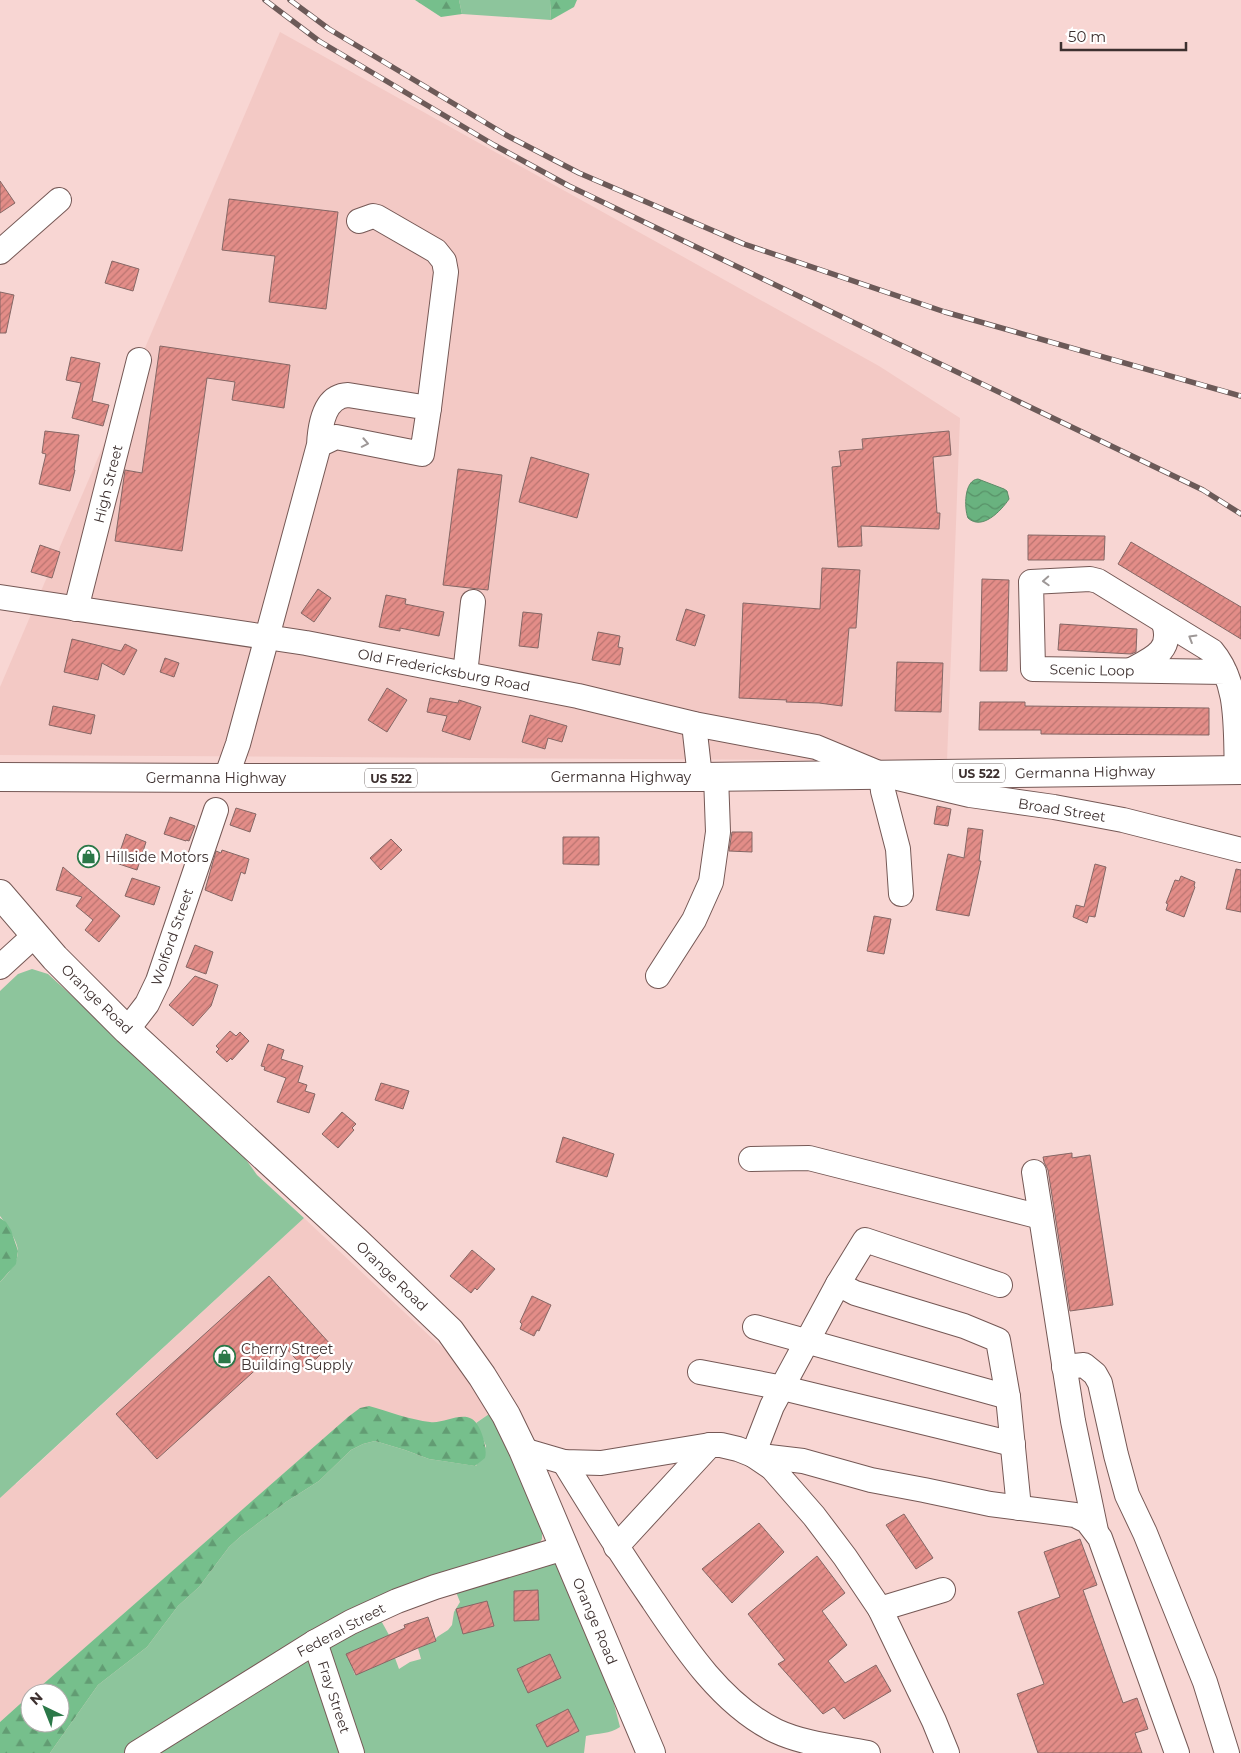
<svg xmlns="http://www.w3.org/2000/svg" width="1241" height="1753" font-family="Montserrat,sans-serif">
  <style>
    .built { fill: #f3c9c5 }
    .green { fill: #8dc59c }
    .forest { fill: url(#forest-firs) }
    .water { fill: url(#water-waves); stroke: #5c8b67 }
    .building { fill: url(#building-hatch); stroke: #856765 }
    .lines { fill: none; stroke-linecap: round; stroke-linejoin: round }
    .minor-casing { stroke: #755855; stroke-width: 26 }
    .major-casing { stroke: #755855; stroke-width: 30 }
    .minor { stroke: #fff; stroke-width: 24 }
    .major { stroke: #fff; stroke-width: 28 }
    .rail-casing { stroke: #6c5a58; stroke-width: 5.5 }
    .rail { stroke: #fff; stroke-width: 4; stroke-dasharray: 11; stroke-linecap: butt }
    .oneway { stroke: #9e9897 }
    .labels { text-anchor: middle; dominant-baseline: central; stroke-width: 4.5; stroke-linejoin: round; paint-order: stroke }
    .shield { fill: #fff; stroke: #776e6d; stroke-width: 1 }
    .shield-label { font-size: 12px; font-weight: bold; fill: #3d302f }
    .street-label { font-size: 14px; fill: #3d302f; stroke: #fff }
    .poi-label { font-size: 14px; fill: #3d302f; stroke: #fff; text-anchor: start }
  </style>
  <defs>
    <pattern id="forest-firs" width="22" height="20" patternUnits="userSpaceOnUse" patternTransform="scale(1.25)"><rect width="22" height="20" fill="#76bf8c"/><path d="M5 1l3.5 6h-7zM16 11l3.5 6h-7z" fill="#629c73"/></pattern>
    <pattern id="water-waves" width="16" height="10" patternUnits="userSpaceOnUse" patternTransform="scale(1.25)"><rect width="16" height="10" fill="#69b27f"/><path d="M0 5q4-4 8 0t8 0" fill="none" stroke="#589168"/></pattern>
    <pattern id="building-hatch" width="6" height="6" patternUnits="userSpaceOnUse" patternTransform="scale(1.25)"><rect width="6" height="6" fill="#e38d88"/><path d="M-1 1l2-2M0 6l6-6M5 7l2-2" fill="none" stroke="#b97470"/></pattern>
  </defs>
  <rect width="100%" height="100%" fill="#f8d6d3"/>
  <g class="built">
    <polygon points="280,32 879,366 960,418 947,761 0,755 0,687"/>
    <polygon points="304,1218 436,1342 451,1354 492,1412 436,1449 352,1414 33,1693 30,1693 30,1695 0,1722 0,1466 16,1484"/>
  </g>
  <g class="green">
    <polygon points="459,0 550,0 551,20 462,14"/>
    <path d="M32,969L48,974L234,1143L257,1175L304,1218L0,1498V1282C7,1275 18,1263 18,1251C18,1242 6,1223 0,1216V991L18,974Z"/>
    <polygon points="492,1412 542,1527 542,1539 539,1544 390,1594 127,1753 50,1753 98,1685 147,1647 178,1606 199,1587 229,1547 241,1536 286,1502 319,1481 351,1450 363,1444 375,1441 405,1450 429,1459 476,1466 486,1446 476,1423"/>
    <path d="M557,1558L610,1688L620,1727C610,1734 598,1733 586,1736L584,1753H150L378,1615L389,1635L347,1654L355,1675L395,1658L399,1669L410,1662L421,1659L418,1648L434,1642L437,1637L448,1630L452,1625L454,1612L460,1602L456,1592Z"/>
  </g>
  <g class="forest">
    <polygon points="415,0 459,0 462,14 441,17"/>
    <polygon points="550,0 577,0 574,7 551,20"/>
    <polygon points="0,1218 6,1222 11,1230 18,1251 16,1264 0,1282"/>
    <path d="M369,1406C387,1411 411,1420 430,1422C443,1424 460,1412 472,1419C481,1424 488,1449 485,1458L475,1466L429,1459L405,1450L375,1441L363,1444L351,1450L319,1481L286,1502L241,1536L229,1547L199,1587L178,1606L147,1647L98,1685L50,1753H0V1722L30,1695V1723H60V1693H33L348,1417L360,1408Z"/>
  </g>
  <path class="water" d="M978,479L1004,489L1007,491L1009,499C1001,511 982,531 968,518C964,508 964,480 978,479Z"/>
  <g class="building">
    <polygon points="0,181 15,203 0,213"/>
    <polygon points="229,199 338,212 326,309 269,302 275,256 222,250"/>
    <polygon points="112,261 139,269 133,291 105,283"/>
    <polygon points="0,292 14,295 6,333 0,333"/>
    <polygon points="160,346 290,365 284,408 232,400 235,382 207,378 182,551 115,541 125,470 142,473"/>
    <polygon points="71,357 100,363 92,401 109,405 103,426 72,418 81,383 66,380"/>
    <polygon points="45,431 79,435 74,470 75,470 70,491 39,484 46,454 42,453"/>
    <polygon points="949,431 951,455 933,457 937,513 940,513 939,529 861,526 862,546 838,547 832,467 841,466 839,451 863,449 862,439"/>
    <polygon points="531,457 589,474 577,518 519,502"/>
    <polygon points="458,469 502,475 488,590 443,585"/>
    <polygon points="1028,535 1105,536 1104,560 1028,560"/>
    <polygon points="1131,542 1241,607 1241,639 1118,564"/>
    <polygon points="40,545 60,552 52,578 31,572"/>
    <polygon points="822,568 860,570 856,628 849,628 842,706 819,703 786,702 787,700 739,698 743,603 820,609"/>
    <polygon points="982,579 1009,580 1007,671 980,671"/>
    <polygon points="318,589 331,598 314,622 301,613"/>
    <polygon points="386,595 406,599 405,604 444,612 439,636 400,628 400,631 379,627"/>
    <polygon points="686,609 705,615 695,646 676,640"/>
    <polygon points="523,612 542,614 538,648 519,646"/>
    <polygon points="1060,624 1137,629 1136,652 1131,654 1058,650"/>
    <polygon points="598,632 620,636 618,647 623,648 620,665 592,660"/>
    <polygon points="72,639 121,651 125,644 137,650 124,675 102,663 98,680 64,672"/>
    <polygon points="165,658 179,663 174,677 160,672"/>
    <polygon points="897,662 943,663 941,712 895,711"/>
    <polygon points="387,688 407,700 387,732 368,720"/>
    <polygon points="430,698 458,703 459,700 481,707 470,740 442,731 447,716 427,712"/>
    <polygon points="980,702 1025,702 1025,706 1209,708 1209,735 1041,734 1041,730 979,730"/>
    <polygon points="53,706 95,715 91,734 49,725"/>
    <polygon points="530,715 567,726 562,742 548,738 545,749 522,742"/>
    <polygon points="937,806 951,809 948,826 934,824"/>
    <polygon points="236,808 256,814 250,832 230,825"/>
    <polygon points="170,817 195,826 189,841 186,840 186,841 164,834"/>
    <polygon points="968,828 983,830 979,861 981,861 969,916 936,910 948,854 964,858"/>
    <polygon points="732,832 752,832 752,852 729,851"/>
    <polygon points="126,834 146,842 137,870 116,863"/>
    <polygon points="563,837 599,837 599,865 563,864"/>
    <polygon points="391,839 402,850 381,870 370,858"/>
    <polygon points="222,850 249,859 245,874 241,872 232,901 205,890 216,851 221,853"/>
    <polygon points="1095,864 1106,867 1095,917 1089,916 1087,923 1073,917 1076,905 1084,907"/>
    <polygon points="63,867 120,916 99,942 85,930 93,920 76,906 82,897 56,890"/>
    <polygon points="1236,869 1241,870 1241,912 1226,909"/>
    <polygon points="1181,876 1195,882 1194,886 1195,887 1184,917 1166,910 1168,904 1166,903 1175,880 1179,881"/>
    <polygon points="132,878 160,887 154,905 125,896"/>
    <polygon points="874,916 891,919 884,954 867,951"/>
    <polygon points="195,945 213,952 206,974 186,967"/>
    <polygon points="195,976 218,985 211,1006 193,1026 169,1005"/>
    <polygon points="230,1031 236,1036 240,1032 249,1041 232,1060 231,1058 227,1062 216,1052 219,1049 216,1046"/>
    <polygon points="268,1044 284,1050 281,1059 303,1066 298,1082 307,1085 305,1091 315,1094 309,1113 277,1102 286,1078 264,1070 265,1067 261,1066"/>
    <polygon points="381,1083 409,1091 403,1109 375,1100"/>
    <polygon points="342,1112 356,1124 352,1128 354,1130 338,1148 322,1134"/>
    <polygon points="563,1137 614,1154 607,1177 556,1162"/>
    <polygon points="1072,1153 1072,1158 1090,1155 1113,1305 1070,1311 1048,1170 1044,1162 1043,1157"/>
    <polygon points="472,1250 495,1269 477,1290 475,1288 471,1293 450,1276"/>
    <polygon points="269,1276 331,1345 305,1369 283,1345 157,1459 116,1414"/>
    <polygon points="532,1296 551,1305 539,1331 537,1330 534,1336 520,1329 522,1324 520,1322"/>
    <polygon points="904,1514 933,1558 916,1569 886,1525"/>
    <polygon points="759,1523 784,1552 732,1603 702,1569"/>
    <polygon points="1080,1539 1097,1585 1083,1590 1123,1703 1137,1698 1148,1729 1135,1733 1142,1753 1038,1753 1017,1694 1044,1684 1018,1612 1060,1597 1044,1552"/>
    <polygon points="817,1556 845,1593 822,1611 847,1645 828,1661 845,1683 876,1665 891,1691 844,1719 834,1707 823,1714 778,1664 785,1660 748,1614"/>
    <polygon points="538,1590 539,1620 514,1621 514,1591"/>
    <polygon points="487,1601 494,1626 463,1634 456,1609"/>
    <polygon points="428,1617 436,1641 418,1648 356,1675 346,1654 405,1628 404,1625"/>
    <polygon points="550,1654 561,1678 528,1693 517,1669"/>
    <polygon points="568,1709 579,1731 547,1747 536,1725"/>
  </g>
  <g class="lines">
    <defs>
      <g id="minor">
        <polyline points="359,221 373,216 377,217 436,251 444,261 446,272 429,408"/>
        <polyline points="0,252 59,200"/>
        <polyline points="0,597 306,643 578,696 694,724 816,747 881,774 970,795 1054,807 1123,820 1241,850"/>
        <polyline points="76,609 139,360"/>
        <path d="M1131,670C1152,659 1175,650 1163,621"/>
        <path d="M1225,672L1033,669L1031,582L1090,579L1098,581L1212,651C1240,684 1235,730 1237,771"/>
        <polyline points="465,674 473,602"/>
        <polyline points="694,724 700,777"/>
        <polyline points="881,774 883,791 898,849 901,894"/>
        <path d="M226,778L238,744L319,445C320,425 324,396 348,395L429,408L422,454L336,437L319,445"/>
        <polyline points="0,967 35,935"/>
        <polyline points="658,976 694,920 711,882 718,832 716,776"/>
        <polyline points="127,1030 147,1004 158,981 216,810"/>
        <polyline points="751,1159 809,1158 1041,1217"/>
        <polyline points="1034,1172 1073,1421 1096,1531"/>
        <polyline points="838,1284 855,1293 964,1326 998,1340 1008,1397 1019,1508"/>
        <polyline points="755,1327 1008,1397"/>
        <polyline points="1064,1367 1084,1365 1095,1374 1100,1383 1116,1455 1127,1495 1145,1533 1205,1682 1227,1753"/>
        <polyline points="700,1372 783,1388 1013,1444"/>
        <polyline points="523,1450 564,1462 601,1463 710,1445 721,1445 738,1449 753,1455 803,1461 871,1480 924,1490 990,1504 1075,1515 1087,1521 1100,1538 1177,1753"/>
        <path d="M564,1462C592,1508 621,1554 652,1599C684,1647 722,1705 776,1731C804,1744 837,1747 868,1753"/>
        <polyline points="616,1547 710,1445"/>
        <polyline points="880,1609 943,1590"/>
        <polyline points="315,1642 352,1753"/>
        <polyline points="137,1753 315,1642 351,1622 397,1601 435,1587 564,1548"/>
        <polyline points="947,1753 934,1721 880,1609 845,1557 814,1516 772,1468 753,1455 772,1406 838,1284 865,1240 1000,1285"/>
      </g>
      <g id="major">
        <polyline points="0,777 226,778 700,777 1241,770"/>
        <polyline points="0,894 55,958 127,1030 356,1241 450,1331 482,1376 506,1415 523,1450 651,1753"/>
      </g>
    </defs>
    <use href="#minor" class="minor-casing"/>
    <use href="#major" class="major-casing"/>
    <use href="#minor" class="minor"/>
    <use href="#major" class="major"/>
    <defs>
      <g id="rail">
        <polyline points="265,0 319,41 494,145 569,186 1203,490 1241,514"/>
        <polyline points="290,0 329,29 506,135 579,173 744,244 945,312 1241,396"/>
      </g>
    </defs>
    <use href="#rail" class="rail-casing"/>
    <use href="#rail" class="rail"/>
  </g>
  <defs><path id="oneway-chevron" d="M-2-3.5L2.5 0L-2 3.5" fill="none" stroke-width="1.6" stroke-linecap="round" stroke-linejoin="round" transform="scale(1.25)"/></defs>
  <g class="oneway">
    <use href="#oneway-chevron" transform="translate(365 443) rotate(11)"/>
    <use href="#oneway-chevron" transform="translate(1046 581) rotate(177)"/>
    <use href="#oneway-chevron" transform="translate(1192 638) rotate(-149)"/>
  </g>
  <defs>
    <symbol id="shop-ring" viewBox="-11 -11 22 22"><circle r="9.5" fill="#fff" stroke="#2b7848" stroke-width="1.5"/><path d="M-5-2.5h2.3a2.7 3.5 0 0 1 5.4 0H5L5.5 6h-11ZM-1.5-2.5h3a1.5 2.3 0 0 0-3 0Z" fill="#2b7848"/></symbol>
  </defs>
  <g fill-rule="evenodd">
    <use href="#shop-ring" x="76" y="844" width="25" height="25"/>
    <use href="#shop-ring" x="212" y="1344" width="25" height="25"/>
  </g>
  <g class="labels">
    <g class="shield">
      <rect x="953" y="763.5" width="52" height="19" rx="4"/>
      <rect x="365" y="768.5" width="52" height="19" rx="4"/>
    </g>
    <g class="shield-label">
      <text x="979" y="773">US 522</text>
      <text x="391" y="778">US 522</text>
    </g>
    <g class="street-label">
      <text transform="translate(108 484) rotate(-76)">High Street</text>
      <text transform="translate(444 670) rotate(11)">Old Fredericksburg Road</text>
      <text transform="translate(1092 670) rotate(1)">Scenic Loop</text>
      <text transform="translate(1085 772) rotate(-1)">Germanna Highway</text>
      <text x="621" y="777">Germanna Highway</text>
      <text x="216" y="778">Germanna Highway</text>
      <text transform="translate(1062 810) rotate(9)">Broad Street</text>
      <text transform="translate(172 937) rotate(-71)">Wolford Street</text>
      <text transform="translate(97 999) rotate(44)">Orange Road</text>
      <text transform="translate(392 1276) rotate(44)">Orange Road</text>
      <text transform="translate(595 1621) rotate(67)">Orange Road</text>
      <text transform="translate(341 1630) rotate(-28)">Federal Street</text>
      <text transform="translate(334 1697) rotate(72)">Fray Street</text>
    </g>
    <g class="poi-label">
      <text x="105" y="857">Hillside Motors</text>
      <text x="241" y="1349">Cherry Street<tspan x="241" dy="16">Building Supply</tspan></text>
    </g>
  </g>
  <g transform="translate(45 1708) rotate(317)"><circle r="24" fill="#ffffff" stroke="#b1acac"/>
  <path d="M0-4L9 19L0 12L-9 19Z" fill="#2b7848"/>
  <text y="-8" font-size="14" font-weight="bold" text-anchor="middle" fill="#3d302f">N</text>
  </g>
  <path d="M1061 42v8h125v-8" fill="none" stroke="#3d302f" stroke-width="2.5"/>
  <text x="1068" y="42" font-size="15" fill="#3d302f" stroke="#ffffff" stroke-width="4" paint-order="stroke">50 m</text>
</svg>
